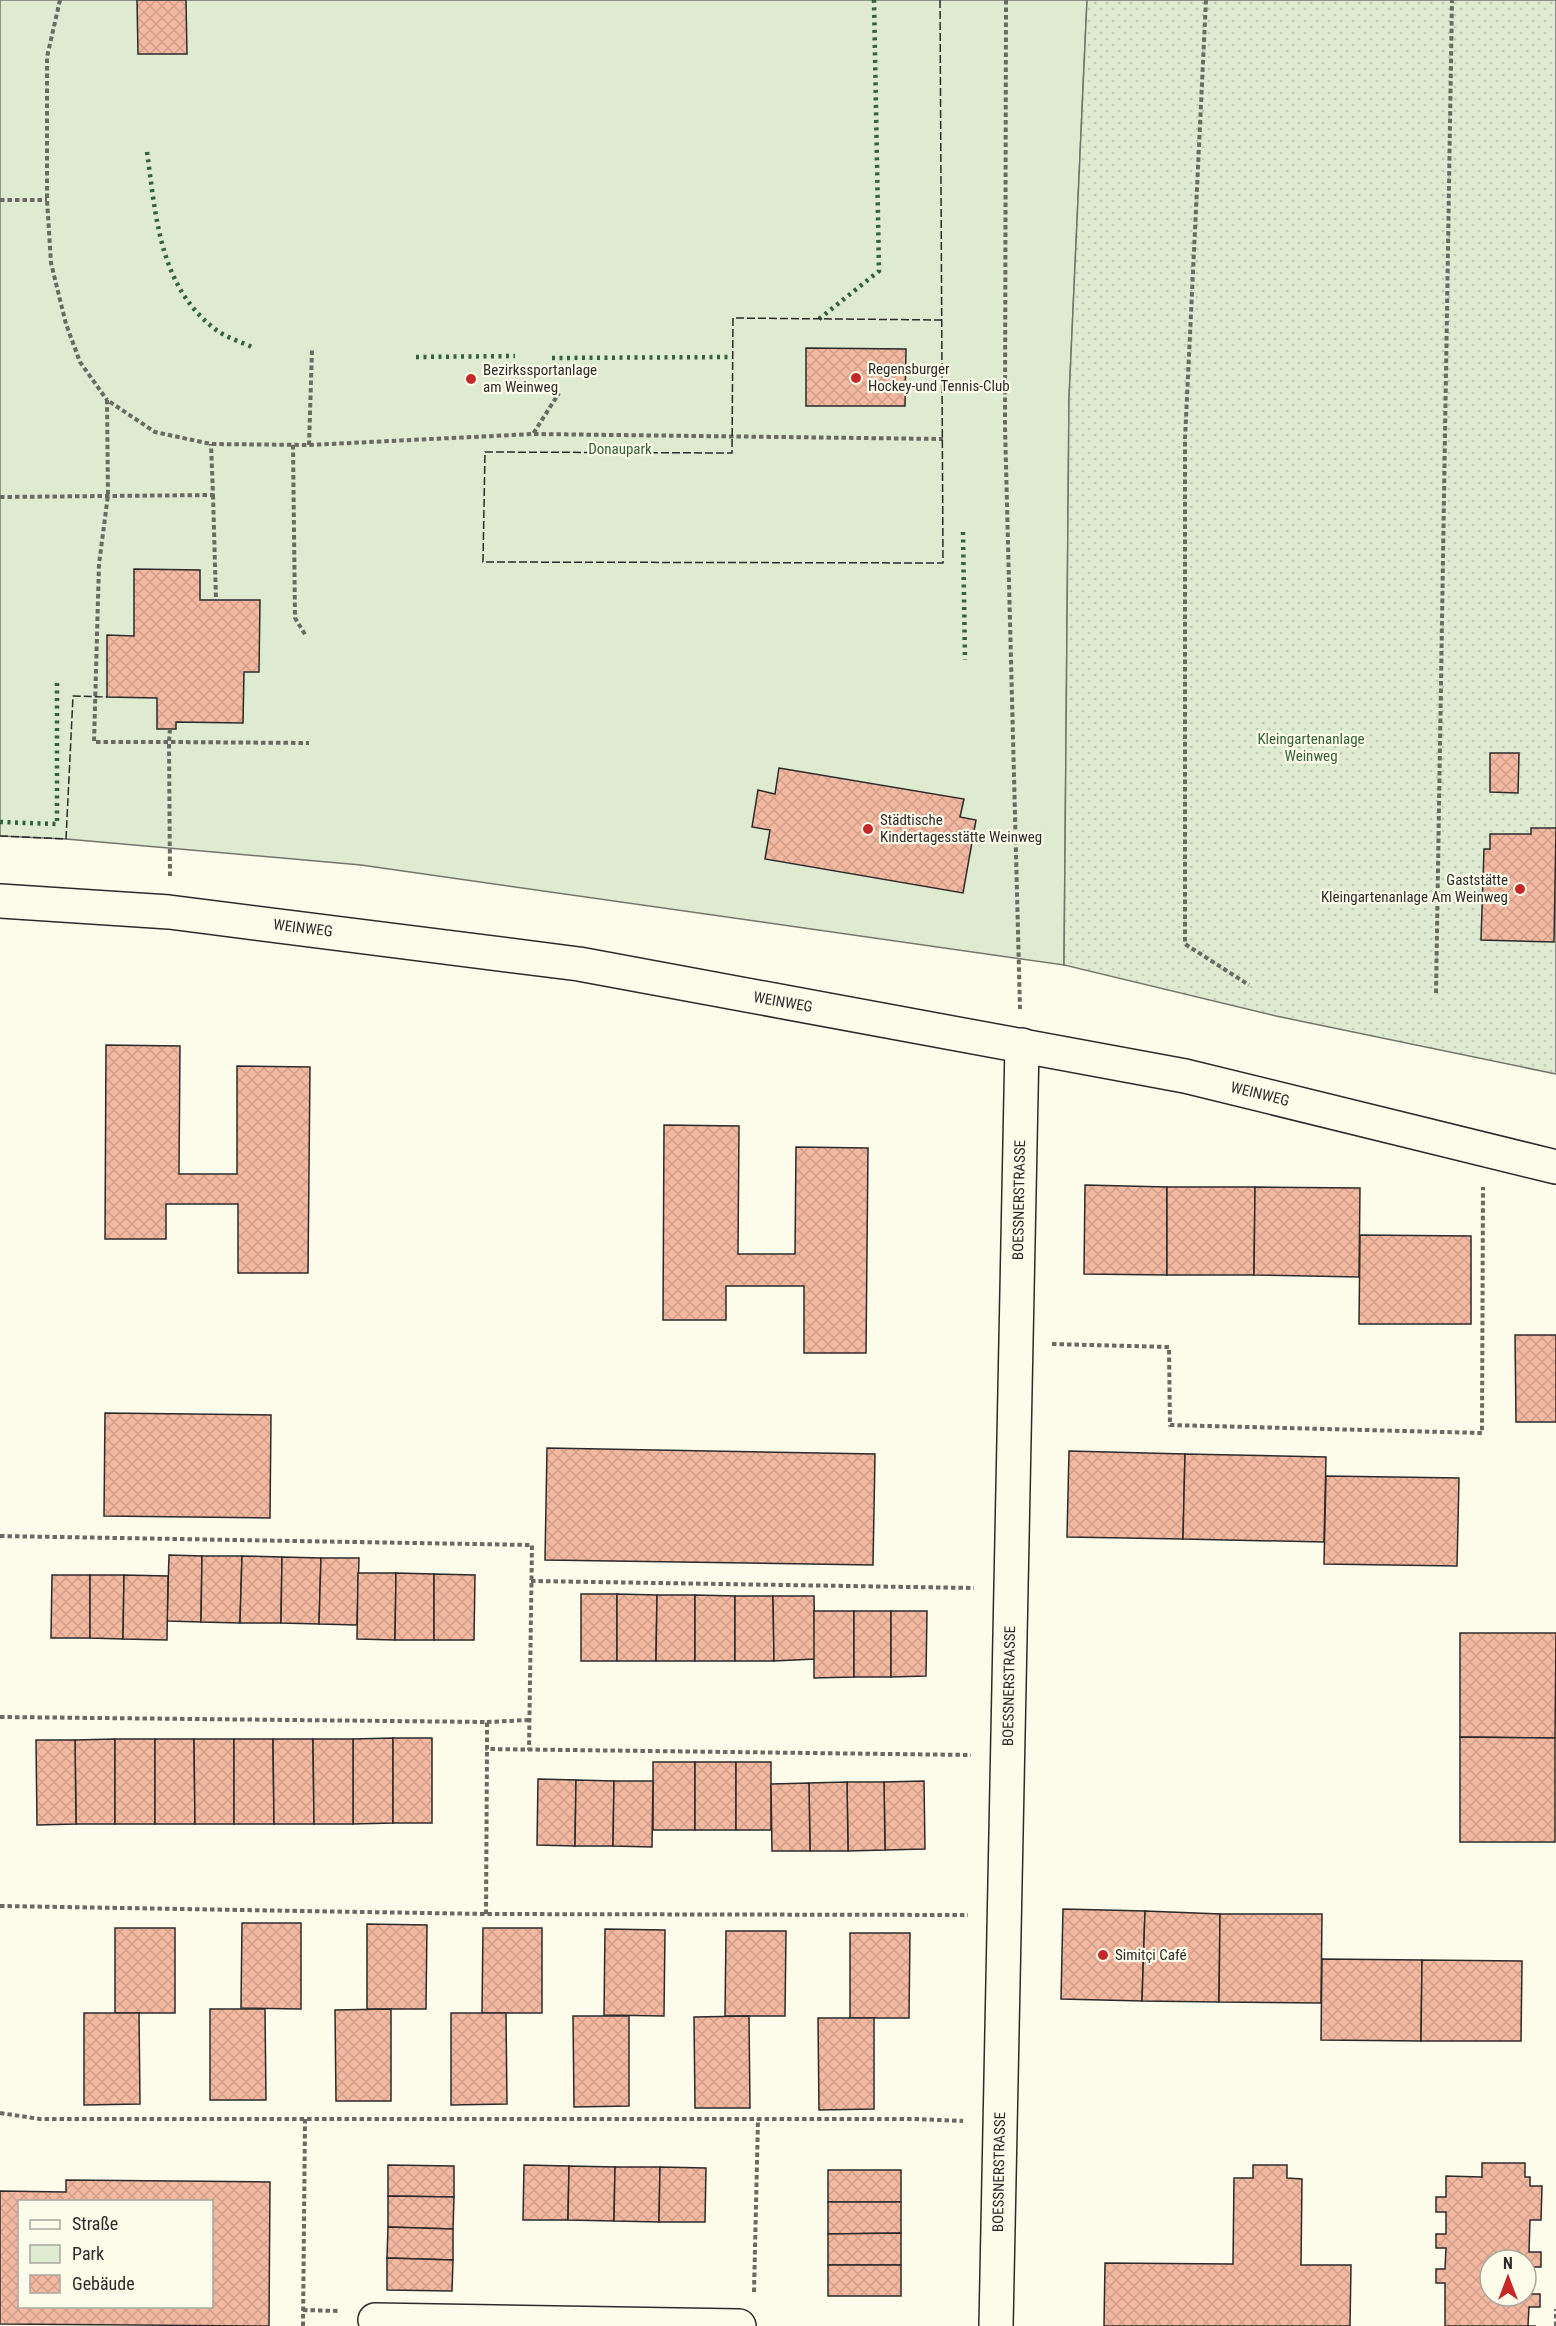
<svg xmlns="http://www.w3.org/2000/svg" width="1556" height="2326" font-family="'Roboto Condensed',sans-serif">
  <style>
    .park { fill: #deebd1; stroke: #74746e; stroke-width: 1.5 }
    .garden { fill: url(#garden-dots); stroke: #74746e; stroke-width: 1.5 }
    .building { fill: url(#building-cross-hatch); stroke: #2b2b2b; stroke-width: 1.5; fill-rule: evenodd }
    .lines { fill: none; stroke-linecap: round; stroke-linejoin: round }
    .minor-casing { stroke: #2b2b2b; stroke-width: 36 }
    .path { stroke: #6a6964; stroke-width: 4; stroke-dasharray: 4.5 3; stroke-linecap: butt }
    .minor { stroke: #fdfbea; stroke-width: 33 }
    .hedge { stroke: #34623c; stroke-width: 4.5; stroke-dasharray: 3 4.5; stroke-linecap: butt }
    .fence { stroke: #2b2b2b; stroke-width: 1.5; stroke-dasharray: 8 3; stroke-linecap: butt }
    .poi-dot { fill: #c62828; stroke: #fdfbea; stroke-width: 2 }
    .labels { text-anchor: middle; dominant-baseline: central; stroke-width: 4.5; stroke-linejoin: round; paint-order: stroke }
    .poi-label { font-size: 15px; fill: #2b2b2b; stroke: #fdfbea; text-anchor: start }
    .park-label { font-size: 15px; fill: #34623c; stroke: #fdfbea }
    .street-label { font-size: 15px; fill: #2b2b2b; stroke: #fdfbea }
  </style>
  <defs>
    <pattern id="garden-dots" width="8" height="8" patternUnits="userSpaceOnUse" patternTransform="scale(1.5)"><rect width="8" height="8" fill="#deebd1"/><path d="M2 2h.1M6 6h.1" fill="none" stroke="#bfcab4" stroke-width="1.8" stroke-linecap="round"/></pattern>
    <pattern id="building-cross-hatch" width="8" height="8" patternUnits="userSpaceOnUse" patternTransform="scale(1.5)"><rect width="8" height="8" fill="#f2b8a0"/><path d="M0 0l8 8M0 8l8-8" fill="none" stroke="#d09e8a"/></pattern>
  </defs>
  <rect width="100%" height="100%" fill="#fdfbea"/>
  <polygon class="park" points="0,0 1087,0 1069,399 1064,965 361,865 66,839 0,836"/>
  <polygon class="garden" points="1087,0 1556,0 1556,1074 1276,1016 1064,965 1069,399"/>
  <g class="building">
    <polygon points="137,0 186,0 187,54 138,54"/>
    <polygon points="806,348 906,349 905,406 806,406"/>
    <polygon points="134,569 200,570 200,600 260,600 259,672 244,672 243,723 176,722 176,729 157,729 157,698 107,697 107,635 134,636"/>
    <polygon points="1490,753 1519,753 1518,793 1490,792"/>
    <polygon points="779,768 964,799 960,817 976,820 963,893 765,859 770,830 752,827 758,790 775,794"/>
    <polygon points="1531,828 1556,828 1554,942 1481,940 1484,849 1490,849 1490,834 1531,834"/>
    <polygon points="106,1045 180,1046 179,1174 237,1174 237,1066 310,1067 308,1273 238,1273 238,1204 166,1204 166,1239 105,1239"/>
    <polygon points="664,1125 739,1126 738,1254 795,1254 796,1147 868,1148 866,1353 804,1353 804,1286 726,1286 726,1320 663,1320"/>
    <polygon points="1085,1185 1167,1187 1167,1275 1084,1274"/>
    <polygon points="1167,1187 1255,1187 1254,1275 1167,1275"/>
    <polygon points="1255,1187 1360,1188 1359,1277 1254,1275"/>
    <polygon points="1360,1235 1471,1236 1471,1324 1359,1324"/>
    <polygon points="1515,1335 1556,1335 1556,1422 1516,1422"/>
    <polygon points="105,1413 271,1415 270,1518 104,1516"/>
    <polygon points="547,1448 875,1454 873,1565 545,1560"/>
    <polygon points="1069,1451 1185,1454 1183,1539 1067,1537"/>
    <polygon points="1185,1454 1326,1457 1324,1542 1183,1539"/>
    <polygon points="1326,1476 1459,1478 1457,1566 1324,1564"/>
    <polygon points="169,1555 202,1556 201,1622 167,1621"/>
    <polygon points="202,1556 242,1556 240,1623 201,1622"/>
    <polygon points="242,1556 282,1557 281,1623 240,1623"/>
    <polygon points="282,1557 321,1558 319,1624 281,1623"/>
    <polygon points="321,1558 359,1558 357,1625 319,1624"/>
    <polygon points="358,1573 396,1573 395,1640 357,1639"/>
    <polygon points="396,1573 434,1574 434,1640 395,1640"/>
    <polygon points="434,1574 475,1575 474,1640 434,1640"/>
    <polygon points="52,1575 90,1575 90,1638 51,1638"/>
    <polygon points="90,1575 124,1575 123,1639 90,1638"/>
    <polygon points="124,1575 168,1576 167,1640 123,1639"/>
    <rect x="581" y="1594" width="36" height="67"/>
    <polygon points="617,1594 657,1595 656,1661 617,1661"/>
    <polygon points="657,1595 695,1595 695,1661 656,1661"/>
    <polygon points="695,1595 735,1596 735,1661 695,1661"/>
    <polygon points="735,1596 773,1596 774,1661 735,1661"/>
    <polygon points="773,1596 814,1596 815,1659 774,1661"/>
    <polygon points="814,1611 854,1611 854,1677 814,1678"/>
    <rect x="854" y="1611" width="37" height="66"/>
    <polygon points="891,1611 927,1611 926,1676 891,1677"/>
    <polygon points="1460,1633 1556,1633 1555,1738 1460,1737"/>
    <polygon points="1460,1737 1555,1738 1555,1842 1460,1842"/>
    <polygon points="393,1738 393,1823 353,1824 353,1739"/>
    <rect x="393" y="1738" width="39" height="85"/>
    <polygon points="115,1739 115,1824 76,1824 75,1740"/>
    <rect x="115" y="1739" width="40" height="85"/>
    <polygon points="155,1739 194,1739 195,1824 155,1824"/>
    <polygon points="194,1739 234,1739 234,1824 195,1824"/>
    <polygon points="234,1739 273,1739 274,1824 234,1824"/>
    <polygon points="273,1739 313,1739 314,1824 274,1824"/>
    <polygon points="313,1739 353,1739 353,1824 314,1824"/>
    <polygon points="36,1740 75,1740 76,1824 37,1825"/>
    <rect x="653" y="1762" width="42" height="68"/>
    <rect x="695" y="1762" width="41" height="68"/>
    <rect x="736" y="1762" width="35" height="68"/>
    <polygon points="538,1779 576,1780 575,1846 537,1845"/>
    <polygon points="576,1780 614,1781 613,1846 575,1846"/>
    <polygon points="614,1781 653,1781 652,1847 613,1846"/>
    <polygon points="924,1781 925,1849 885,1850 884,1782"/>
    <polygon points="847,1782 884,1782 885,1850 848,1851"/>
    <polygon points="847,1782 848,1851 810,1851 809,1783"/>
    <polygon points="809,1783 810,1851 772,1851 771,1784"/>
    <polygon points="1063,1909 1145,1911 1142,2001 1061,1999"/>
    <polygon points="1145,1911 1220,1914 1219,2002 1142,2001"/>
    <polygon points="1220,1914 1322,1914 1321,2003 1219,2002"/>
    <polygon points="242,1923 301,1923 301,2009 241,2008"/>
    <polygon points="367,1924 427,1925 426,2009 367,2009"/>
    <rect x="115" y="1928" width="60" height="85"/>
    <polygon points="483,1928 542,1928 542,2013 482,2013"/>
    <polygon points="605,1929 665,1930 664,2016 604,2015"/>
    <polygon points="726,1931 786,1931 785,2016 725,2016"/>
    <polygon points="850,1933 910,1933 909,2018 850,2018"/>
    <polygon points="1322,1959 1422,1960 1421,2041 1321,2040"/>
    <polygon points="1422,1960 1522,1961 1521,2041 1421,2041"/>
    <polygon points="210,2009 265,2009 266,2100 210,2100"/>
    <polygon points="391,2009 391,2101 336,2101 335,2010"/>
    <polygon points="84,2013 139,2013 140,2104 84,2105"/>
    <polygon points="451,2013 506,2013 507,2104 451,2105"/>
    <polygon points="573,2016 629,2016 629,2106 574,2107"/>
    <polygon points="749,2016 750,2108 695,2108 694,2017"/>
    <polygon points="818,2018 874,2018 874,2109 819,2110"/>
    <path d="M1482,2163H1525V2177H1530V2186H1542L1541,2220H1530L1529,2252H1541V2267H1529V2294H1540V2307H1529L1528,2326H1536H1445V2283H1436V2269H1445L1446,2248H1436V2234H1446V2212H1436V2197H1446V2176L1482,2177ZM1490,2260H1526V2296H1490Z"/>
    <polygon points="388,2165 454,2166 454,2197 388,2196"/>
    <polygon points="524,2165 569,2166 568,2220 523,2220"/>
    <polygon points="1253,2165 1287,2165 1287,2178 1302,2179 1301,2265 1351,2265 1350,2326 1104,2326 1105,2263 1233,2264 1234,2178 1253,2178"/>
    <polygon points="569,2166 615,2167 614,2221 568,2220"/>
    <polygon points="615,2167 660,2167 659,2222 614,2221"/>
    <polygon points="660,2167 706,2168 705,2222 659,2222"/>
    <rect x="828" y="2170" width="73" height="32"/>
    <path d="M66,2180L270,2182L269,2326L0,2324V2191L66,2192ZM20,2202H212V2306H20Z"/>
    <polygon points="388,2196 454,2197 453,2229 388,2227"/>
    <polygon points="828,2202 901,2202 901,2233 828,2234"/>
    <polygon points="388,2227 453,2229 453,2260 387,2258"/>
    <polygon points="901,2233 901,2265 828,2265 828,2234"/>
    <polygon points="387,2258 453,2260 452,2291 387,2290"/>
    <rect x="828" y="2265" width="73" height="31"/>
  </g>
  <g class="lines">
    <defs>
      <g id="minor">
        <polyline points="0,901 169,912 579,964 1185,1076 1556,1167"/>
        <polyline points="375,2320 739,2326"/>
        <polyline points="996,2326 1022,1045"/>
      </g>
    </defs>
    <use href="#minor" class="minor-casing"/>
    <g class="path">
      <polyline points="60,0 47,57 47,200 51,263 66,324 80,362 107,400"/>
      <polyline points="1006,0 1005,427 1020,1009"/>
      <polyline points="1206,0 1185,439 1185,944 1249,985"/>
      <polyline points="0,200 47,200"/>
      <polyline points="534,434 943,439"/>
      <polyline points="293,445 295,618 306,636"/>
      <polyline points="309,445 312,349"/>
      <polyline points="213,495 216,600"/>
      <polyline points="0,497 213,495 211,444"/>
      <polyline points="170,729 169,742 309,743"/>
      <polyline points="170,876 169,742 94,742 99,564 108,495 107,400 155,432 211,444 309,445 533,434 559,393"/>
      <polyline points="1436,993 1452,0"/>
      <polyline points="1052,1344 1169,1347 1170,1425 1482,1433 1483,1187"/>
      <polyline points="0,1536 532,1545 529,1750"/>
      <polyline points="531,1581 974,1588"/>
      <polyline points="0,1717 487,1722 487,1749 971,1755"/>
      <polyline points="487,1722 529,1720"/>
      <polyline points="0,1906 486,1914 968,1915"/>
      <polyline points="486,1914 487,1749"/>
      <polyline points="0,2113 40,2119 916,2119 963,2121"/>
      <polyline points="754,2292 758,2119"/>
      <polyline points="303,2310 338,2311"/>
      <polyline points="303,2326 305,2119"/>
      <polyline points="1556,2326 1556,2309"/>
    </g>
    <use href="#minor" class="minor"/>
    <g class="hedge">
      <path d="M147,152C156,216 159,286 215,329C225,337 241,342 252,347"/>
      <polyline points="819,319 879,271 874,0"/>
      <polyline points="416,357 515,356"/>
      <polyline points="552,358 732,357"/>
      <polyline points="963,532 965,660"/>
      <polyline points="0,822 57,824 57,680"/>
    </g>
    <g class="fence">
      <polyline points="940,0 943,563 483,562 485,452 732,453 733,318 942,320"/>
      <polyline points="0,836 66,839 73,696 107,697"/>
    </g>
  </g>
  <g class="poi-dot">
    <circle cx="856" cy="378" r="6"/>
    <circle cx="471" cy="379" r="6"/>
    <circle cx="868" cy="829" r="6"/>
    <circle cx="1520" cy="889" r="6"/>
    <circle cx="1103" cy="1955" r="6"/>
  </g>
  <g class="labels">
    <g class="poi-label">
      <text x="868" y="369">Regensburger<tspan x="868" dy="17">Hockey-und Tennis-Club</tspan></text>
      <text x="483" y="370">Bezirkssportanlage<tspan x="483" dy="17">am Weinweg</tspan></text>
      <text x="880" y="820">Städtische<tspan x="880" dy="17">Kindertagesstätte Weinweg</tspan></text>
      <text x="1508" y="880" text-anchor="end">Gaststätte<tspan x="1508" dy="17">Kleingartenanlage Am Weinweg</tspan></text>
      <text x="1115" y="1955">Simitçi Café</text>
    </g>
    <g class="park-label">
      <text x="620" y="449">Donaupark</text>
      <text x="1311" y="739">Kleingartenanlage<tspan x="1311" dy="17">Weinweg</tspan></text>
    </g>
    <g class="street-label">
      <text transform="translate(303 928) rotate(7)">WEINWEG</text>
      <text transform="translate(783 1002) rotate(10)">WEINWEG</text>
      <text transform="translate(1260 1094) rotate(14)">WEINWEG</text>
      <text transform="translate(1019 1200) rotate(-89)">BOESSNERSTRASSE</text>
      <text transform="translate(1009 1686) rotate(-89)">BOESSNERSTRASSE</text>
      <text transform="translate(999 2172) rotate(-89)">BOESSNERSTRASSE</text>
    </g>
  </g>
  <rect x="18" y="2200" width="195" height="108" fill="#fdfbea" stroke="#a9a89e" stroke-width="1.5"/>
  <rect x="30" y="2220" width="30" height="9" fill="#fdfbea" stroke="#a9a89e" stroke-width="1.5"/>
  <text x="72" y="2230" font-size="18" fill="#2b2b2b">Straße</text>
  <rect x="30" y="2245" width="30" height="18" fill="#deebd1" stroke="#a9a89e" stroke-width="1.5"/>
  <text x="72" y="2260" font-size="18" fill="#2b2b2b">Park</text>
  <rect x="30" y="2275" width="30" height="18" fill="url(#building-cross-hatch)" stroke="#a9a89e" stroke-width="1.5"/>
  <text x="72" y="2290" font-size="18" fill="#2b2b2b">Gebäude</text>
  <g transform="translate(1508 2278)"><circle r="28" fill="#fdfbea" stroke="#a9a89e" stroke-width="1.5"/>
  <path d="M0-4.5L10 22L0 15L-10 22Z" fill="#c62828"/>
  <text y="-9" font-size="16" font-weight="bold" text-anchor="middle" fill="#2b2b2b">N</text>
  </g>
</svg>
